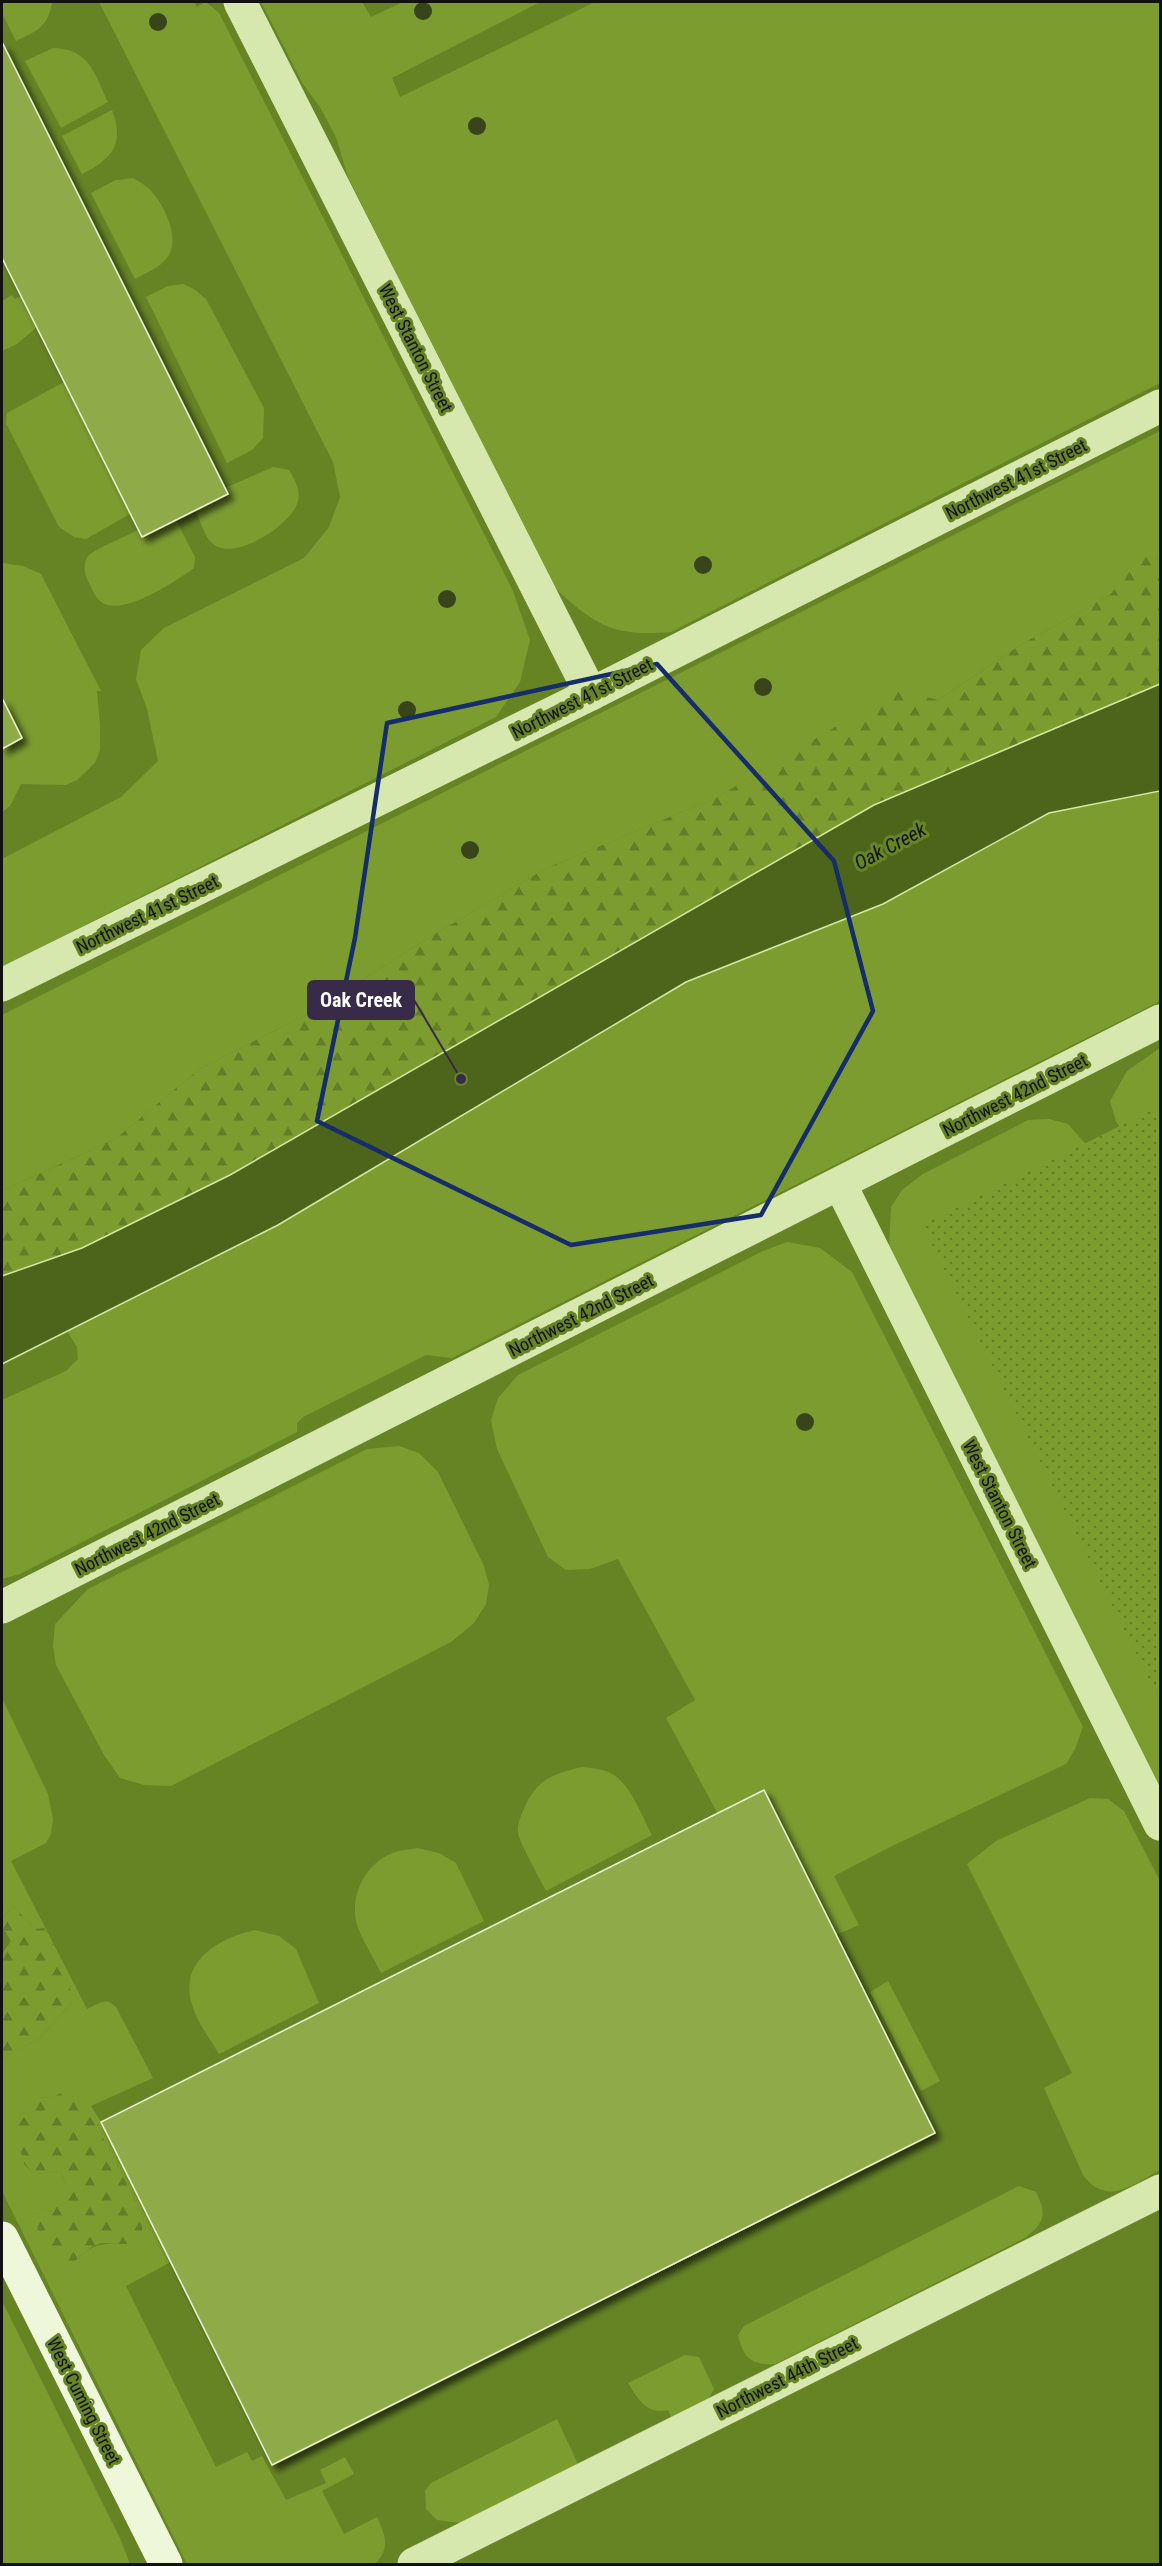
<svg xmlns="http://www.w3.org/2000/svg" width="1162" height="2566" font-family="'Roboto Condensed',sans-serif">
  <style>
    .green { fill: #7c9c30; fill-rule: evenodd }
    .forest { fill: url(#forest-firs) }
    .park { fill: url(#park-dots) }
    .water { fill: #4d651a; stroke: #d5e8a3; stroke-width: 1.5 }
    .building { fill: #8eaa4a; stroke: #ecf6d3; stroke-width: 1.5; filter: url(#shadow) }
    .lines { fill: none; stroke-linecap: round; stroke-linejoin: round }
    .street { stroke: #d7e8af; stroke-width: 33 }
    .secondary { stroke: #eef7d9; stroke-width: 33 }
    .tree { fill: #38451a }
    .marked { fill: none; stroke: #162c6b; stroke-width: 4.5; stroke-linejoin: round }
    .labels { text-anchor: middle; dominant-baseline: central; stroke-width: 6; stroke-linejoin: round; paint-order: stroke }
    .street-label { font-size: 18px; fill: #111; stroke: #678425 }
    .water-label { font-size: 20px; font-style: italic; fill: #111; stroke: #678425 }
    .leader { fill: none; stroke: #382a49; stroke-width: 2 }
    .callout-dot { fill: #382a49; stroke: #678425; stroke-width: 2 }
    .callout { fill: #382a49; stroke: #382a49; stroke-width: 2 }
    .callout-label { font-size: 20px; text-anchor: middle; font-weight: bold; fill: #fff }
  </style>
  <defs>
    <pattern id="forest-firs" width="22" height="20" patternUnits="userSpaceOnUse" patternTransform="scale(1.5)"><rect width="22" height="20" fill="#7c9c30"/><path d="M5 1l3.5 6h-7zM16 11l3.5 6h-7z" fill="#647e27"/></pattern>
    <pattern id="park-dots" width="8" height="8" patternUnits="userSpaceOnUse" patternTransform="scale(1.5)"><rect width="8" height="8" fill="#7c9c30"/><path d="M2 2h.1M6 6h.1" fill="none" stroke="#647e27" stroke-width="1.8" stroke-linecap="round"/></pattern>
    <filter id="shadow"><feDropShadow dx="5.5" dy="5.5" stdDeviation="3" flood-color="#0009"/></filter>
  </defs>
  <rect width="100%" height="100%" fill="#678425"/>
  <g class="green">
    <path d="M2,2H52V3C47,28 38,30 16,41L2,13Z"/>
    <polygon points="99,2 194,2 197,7 206,2 219,13 513,591 530,640 520,682 496,717 2,967 2,859 121,797 158,761 147,709 136,679 141,650 164,628 304,558 329,527 340,497 333,462"/>
    <path d="M261,2H362L371,17L403,2H540L392,78L400,97L595,2H1160V383L671,632C613,637 594,625 553,586L348,177L336,137L320,107L303,84Z"/>
    <path d="M53,48C90,49 94,73 108,102L61,128L25,61Z"/>
    <path d="M112,110C125,144 112,159 82,174L62,136Z"/>
    <path d="M133,178C140,182 146,185 152,192C165,206 181,240 167,258C159,268 146,273 135,279L91,193L116,180Z"/>
    <polygon points="183,284 194,289 206,299 264,408 263,438 252,450 227,463 146,297 168,286"/>
    <polygon points="12,295 15,299 21,296 37,327 17,344 2,351 2,301"/>
    <polygon points="64,382 130,514 86,539 74,537 59,527 6,423 7,413"/>
    <polygon points="1160,431 1160,560 1141,557 1110,595 1022,644 938,700 897,691 716,798 545,869 420,943 317,1009 198,1070 117,1138 2,1191 2,1015"/>
    <path d="M273,467L289,470C295,480 302,492 297,504C289,526 233,563 212,543C204,536 200,519 195,510L228,494L225,488Z"/>
    <path d="M176,520L195,557L194,568C176,581 120,619 100,601C95,597 91,587 88,581C84,574 83,561 89,555C95,549 129,535 138,530L142,537Z"/>
    <polygon points="2,563 23,566 41,574 101,691 97,691 100,724 100,750 95,763 77,780 66,785 21,784 10,806 2,812 2,749 22,738 2,698"/>
    <polygon points="1160,791 1160,1001 452,1358 426,1355 303,1417 297,1423 297,1432 20,1574 2,1579 2,1400 66,1371 78,1359 77,1347 67,1331 278,1225 686,982 883,904 1049,813"/>
    <polygon points="1160,1048 1160,1792 889,1249 891,1207 902,1190 923,1174 1028,1120 1049,1119 1068,1124 1093,1152 1148,1179 1116,1121 1110,1101 1127,1071"/>
    <polygon points="787,1242 820,1248 852,1272 1083,1727 1075,1749 1066,1764 892,1846 834,1876 859,1925 836,1935 718,1814 666,1718 695,1700 618,1559 590,1569 566,1570 548,1557 497,1449 491,1420 498,1398 518,1375 763,1251"/>
    <polygon points="399,1446 419,1453 438,1472 484,1566 489,1585 486,1604 474,1623 451,1642 171,1786 144,1785 120,1778 104,1755 56,1665 53,1646 55,1624 88,1589 367,1449"/>
    <path d="M2,1698L48,1794L53,1819L51,1834L46,1843L11,1861L87,2009C99,2004 105,1996 116,2007L153,2078L91,2106L101,2122L171,2262L126,2286L216,2467L247,2452L252,2461L262,2456L286,2500L326,2483L320,2470L345,2457L354,2474L322,2491L344,2534L377,2517C385,2535 391,2548 375,2564H187L2,2191V2058L39,2039L73,2001L35,1929L13,1906L2,1918ZM53,2097L126,2244C96,2243 95,2244 72,2263L35,2214L66,2202V2184L60,2171L34,2174L24,2164L38,2098Z"/>
    <path d="M582,1767C592,1768 605,1769 614,1775C632,1787 642,1817 652,1835L546,1891C540,1879 520,1844 518,1833C517,1826 520,1817 523,1811C535,1780 552,1774 582,1767Z"/>
    <path d="M1090,1798L1108,1799L1124,1811L1160,1881V2170C1132,2185 1107,2207 1083,2175L1044,2088L1072,2073L967,1864L996,1841Z"/>
    <path d="M417,1848L439,1853L456,1863L484,1921L381,1973C374,1958 364,1943 358,1928C348,1900 363,1866 390,1854C398,1850 408,1850 417,1848Z"/>
    <path d="M255,1930L279,1936L296,1949L319,2003L219,2054C210,2039 197,2022 192,2005C178,1961 219,1938 255,1930Z"/>
    <polygon points="888,1981 940,2081 921,2091 870,1992"/>
    <path d="M1019,2186L1036,2192C1047,2215 1045,2222 1025,2238L775,2364C751,2366 743,2357 738,2335L744,2326Z"/>
    <polygon points="2,2301 120,2538 130,2564 2,2564"/>
    <path d="M685,2355L699,2357L714,2389L709,2398L671,2417L668,2410C647,2415 638,2399 628,2383Z"/>
    <polygon points="557,2419 578,2464 460,2523 437,2520 426,2509 425,2491 431,2483"/>
  </g>
  <g class="forest">
    <polygon points="1141,556 1160,560 1160,684 874,805 230,1175 82,1248 2,1276 2,1191 117,1138 198,1070 317,1009 420,943 545,869 716,798 897,690 938,700 1022,644 1110,595"/>
    <polygon points="13,1906 35,1929 45,1928 64,1966 73,2001 39,2039 2,2058 2,1954 11,1941 2,1926 2,1918"/>
    <path d="M67,2090L91,2115L142,2213V2234L126,2244L101,2243L93,2246L72,2263C43,2256 39,2242 35,2214L65,2202L66,2184L60,2171L34,2174C17,2158 19,2139 19,2117L38,2098L53,2097Z"/>
  </g>
  <polygon class="park" points="1160,1106 1160,1702 922,1225"/>
  <polygon class="water" points="1160,684 1160,791 1049,813 883,904 686,982 278,1225 2,1364 2,1276 82,1248 230,1175 874,805"/>
  <g class="building">
    <polygon points="2,42 228,494 142,537 2,258"/>
    <polygon points="2,698 22,738 2,749"/>
    <polygon points="764,1790 935,2133 272,2465 101,2122"/>
  </g>
  <g class="lines">
    <g class="street">
      <polyline points="240,2 591,694"/>
      <polyline points="2,985 591,694 1160,406"/>
      <polyline points="840,1184 1160,1824"/>
      <polyline points="2,1607 1160,1021"/>
      <polyline points="414,2564 1160,2191"/>
    </g>
    <polyline class="secondary" points="2,2238 166,2564"/>
  </g>
  <g class="tree">
    <circle cx="423" cy="11" r="9"/>
    <circle cx="158" cy="22" r="9"/>
    <circle cx="477" cy="126" r="9"/>
    <circle cx="703" cy="565" r="9"/>
    <circle cx="447" cy="599" r="9"/>
    <circle cx="763" cy="687" r="9"/>
    <circle cx="407" cy="710" r="9"/>
    <circle cx="470" cy="850" r="9"/>
    <circle cx="805" cy="1422" r="9"/>
  </g>
  <path class="marked" d="M657,664L834,861L873,1011L761,1215L571,1245L317,1121L355,938L387,723Z"/>
  <g class="labels">
    <g class="street-label">
      <text transform="translate(416 348) rotate(63)">West Stanton Street</text>
      <text transform="translate(1016 479) rotate(-27)">Northwest 41st Street</text>
      <text transform="translate(582 698) rotate(-27)">Northwest 41st Street</text>
      <text transform="translate(147 914) rotate(-26)">Northwest 41st Street</text>
      <text transform="translate(1015 1095) rotate(-27)">Northwest 42nd Street</text>
      <text transform="translate(581 1315) rotate(-27)">Northwest 42nd Street</text>
      <text transform="translate(1000 1504) rotate(63)">West Stanton Street</text>
      <text transform="translate(147 1534) rotate(-27)">Northwest 42nd Street</text>
      <text transform="translate(787 2377) rotate(-27)">Northwest 44th Street</text>
      <text transform="translate(84 2401) rotate(63)">West Cuming Street</text>
    </g>
    <g class="water-label">
      <text transform="translate(890 846) rotate(-28)">Oak Creek</text>
    </g>
  </g>
  <path class="leader" d="M461 1079L414 1000"/>
  <circle class="callout-dot" cx="461" cy="1079" r="6"/>
  <rect class="callout" x="308" y="981" width="106" height="38" rx="6"/>
  <g class="callout-label">
    <text x="361" y="1007">Oak Creek</text>
  </g>
  <rect width="1162" height="2566" fill="none" stroke="#111111" stroke-width="6"/>
</svg>
